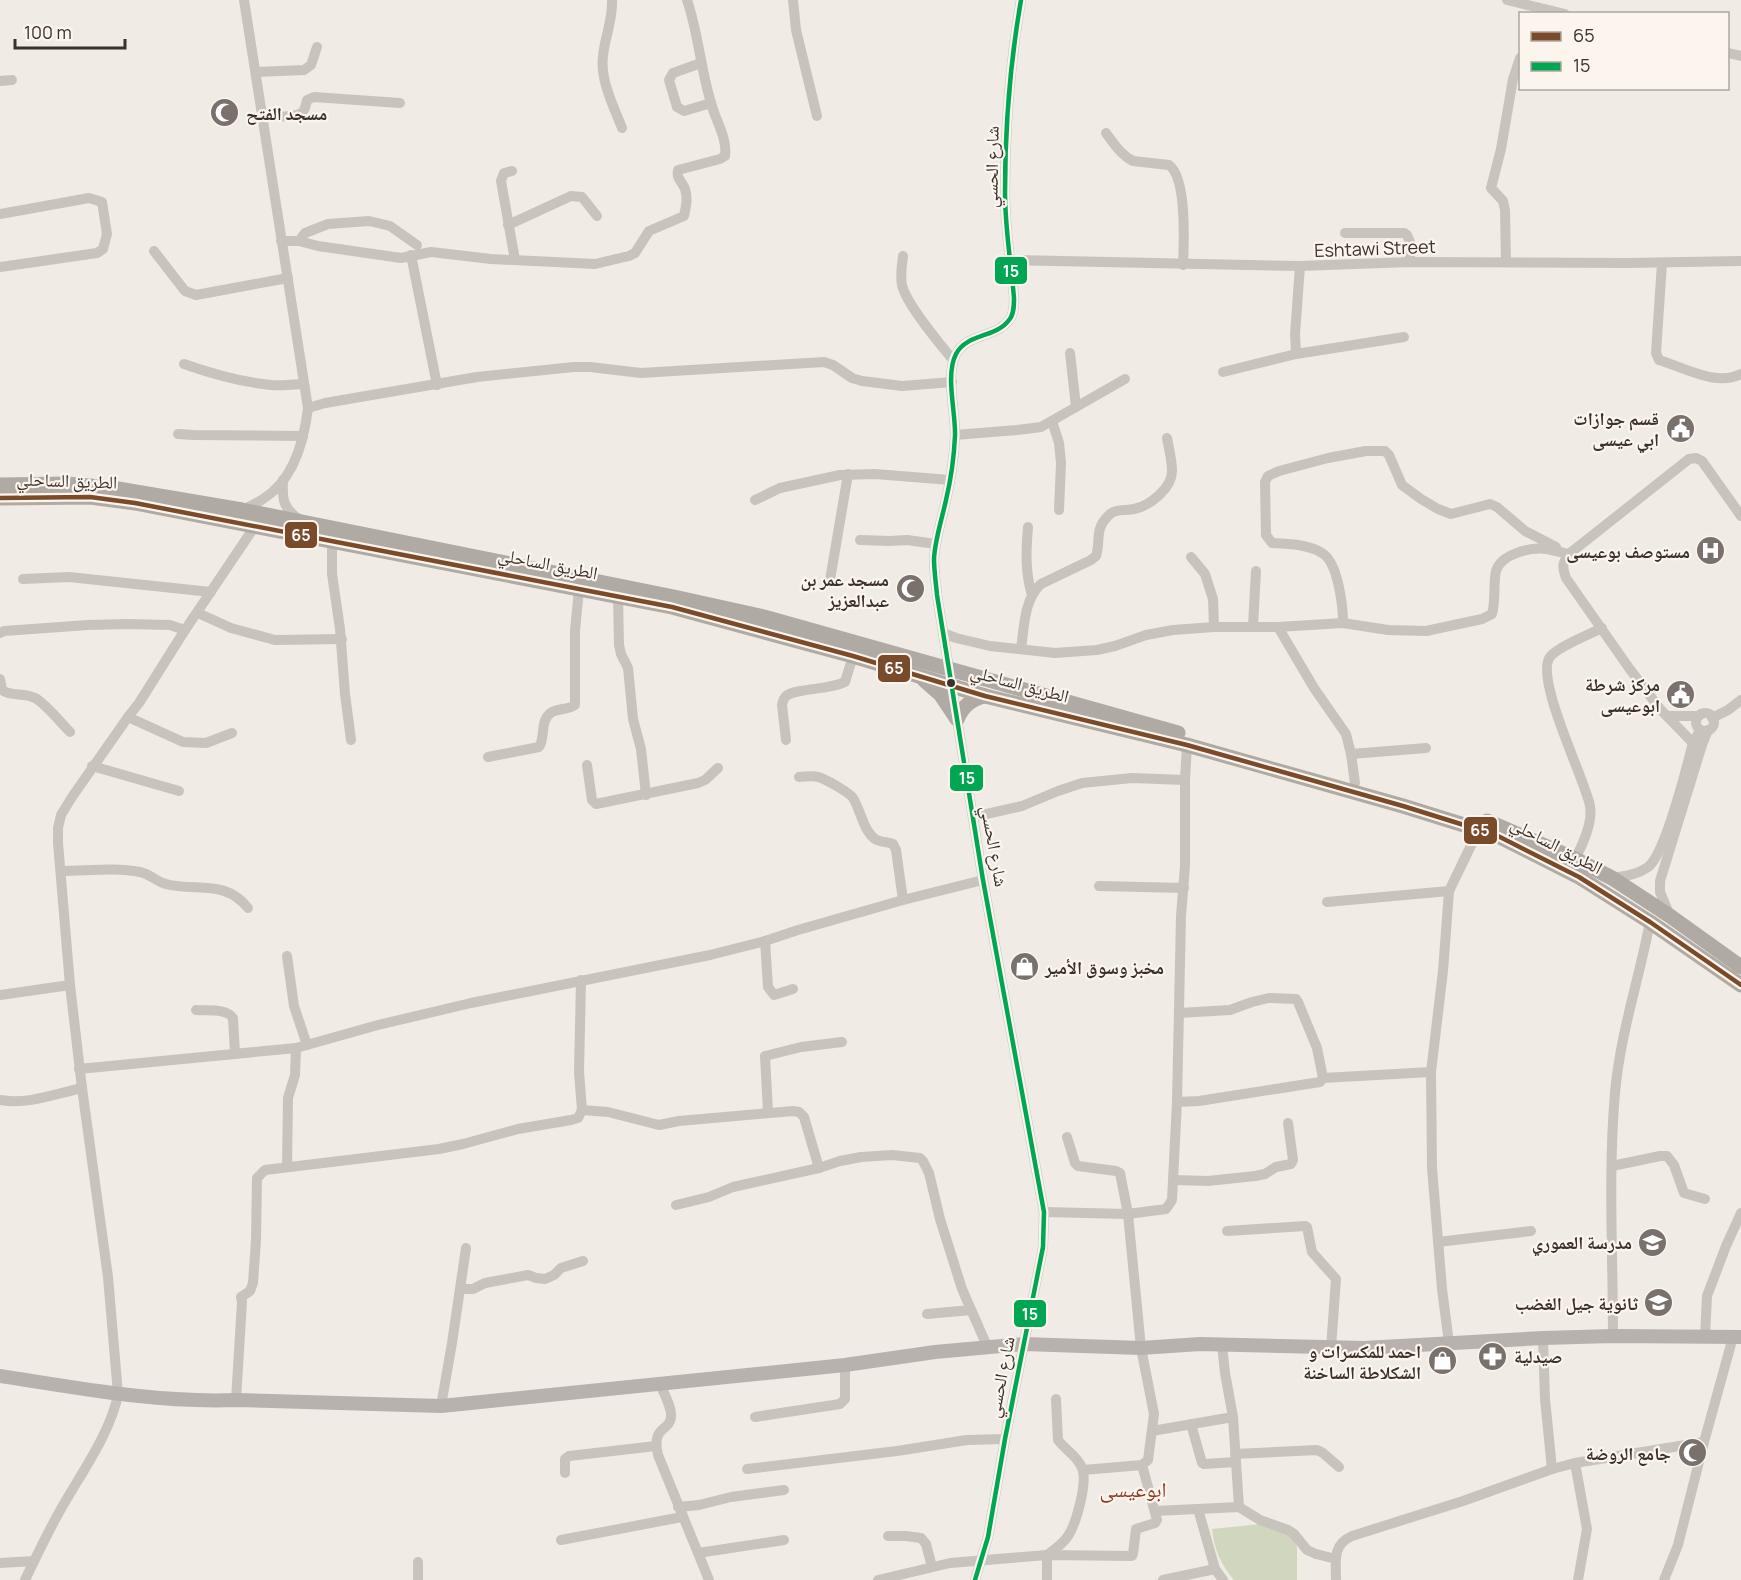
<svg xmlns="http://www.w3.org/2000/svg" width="1741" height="1580" font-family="Manrope,'Noto Naskh Arabic',sans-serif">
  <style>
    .green { fill: #d1d6bf }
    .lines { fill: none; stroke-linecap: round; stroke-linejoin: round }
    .minor { stroke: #c9c3be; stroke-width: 10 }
    .major { stroke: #b8b1ad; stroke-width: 14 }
    .highway { stroke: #afaaa4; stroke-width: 15 }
    .bus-1-casing { stroke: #fbf5ee; stroke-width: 9 }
    .bus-2-casing { stroke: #fbf5ee; stroke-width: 9 }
    .bus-1 { stroke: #7a4b2a; stroke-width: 4.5 }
    .bus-2 { stroke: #00a651; stroke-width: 4.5 }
    .bus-dot { fill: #3b302b; stroke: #fbf5ee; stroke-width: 2 }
    .labels { text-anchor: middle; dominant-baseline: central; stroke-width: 4.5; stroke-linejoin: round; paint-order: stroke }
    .poi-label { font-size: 18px; font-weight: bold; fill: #3b302b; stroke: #fbf5ee; text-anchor: end }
    .street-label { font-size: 18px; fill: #3b302b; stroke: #fbf5ee }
    .quarter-label { font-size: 21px; fill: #8c3b22; stroke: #fbf5ee }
    .line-badge { stroke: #fbf5ee; stroke-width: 2 }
    .badge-label { font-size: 16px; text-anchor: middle; font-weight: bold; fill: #fff }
  </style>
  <rect width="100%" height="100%" fill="#f0ebe5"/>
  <path class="green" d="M1261,1524L1291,1535L1297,1547V1580H1234C1221,1565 1214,1549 1212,1529Z"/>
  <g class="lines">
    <g class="minor">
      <path d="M612,0C613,20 605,36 603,56C600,80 613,105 622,128"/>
      <polyline points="793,0 796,30 817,116"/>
      <polyline points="1507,0 1565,14"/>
      <polyline points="1728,53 1741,56"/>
      <polyline points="701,63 673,73 669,80 677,107 684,111 711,103"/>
      <polyline points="256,72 304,70 311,65 317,47"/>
      <polyline points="0,81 12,80"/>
      <path d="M263,116C273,116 300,119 304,110C306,107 306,103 307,100L314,97L400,103"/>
      <path d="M1106,133C1114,144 1121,155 1133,161L1169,165C1187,178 1184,243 1183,265"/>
      <polyline points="512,171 504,173 501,181 515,260"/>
      <polyline points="0,214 89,198 102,202 107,234 103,249 97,253 0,267"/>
      <polyline points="508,225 571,196 582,197 597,216"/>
      <polyline points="1345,233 1404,233 1407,235 1410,242 1410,262"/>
      <path d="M281,241H299L318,246L401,258L431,252L491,259L595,264L629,256L635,253L649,231L684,216C686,207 688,198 685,189C682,181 676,179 678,170L720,159L725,156C727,142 720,128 715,115C701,78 700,38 687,0"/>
      <polyline points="299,241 305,233 328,224 369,221 390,226 417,245"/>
      <polyline points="154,251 185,291 196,295 288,278"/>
      <polyline points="411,255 437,385"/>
      <path d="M903,256C902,265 900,276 902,285C906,304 940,344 953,360"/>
      <polyline points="1010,260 1300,266 1410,262 1627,263 1741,261"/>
      <polyline points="1506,262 1505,210 1503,201 1491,188 1501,149 1513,79 1520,58"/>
      <path d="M1662,263L1656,353L1659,360C1683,367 1717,387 1741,374"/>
      <polyline points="1300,266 1295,334 1296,354 1404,337"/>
      <polyline points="1070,353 1076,407"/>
      <path d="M184,364C212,374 242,382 271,385C282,386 293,384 304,384"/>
      <polyline points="1223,372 1296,354"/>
      <polyline points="308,408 325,403 477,377 574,367 590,367 641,373 824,362 833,365 852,378 862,381 902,386 952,382"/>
      <polyline points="1052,421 1059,443 1061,463 1059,510"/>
      <polyline points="178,434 193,435 303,436"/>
      <polyline points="955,435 1017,430 1041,427 1125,379"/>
      <path d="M283,480C282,500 283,508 300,520"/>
      <polyline points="755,500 780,488 840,475 875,474 950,480"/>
      <path d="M242,510C249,507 256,504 263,499C294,480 304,442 308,408L244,0"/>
      <path d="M1028,527C1026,551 1025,572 1032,595"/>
      <polyline points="332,540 332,574 340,629 345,694 351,740"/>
      <polyline points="860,540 890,541 907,540 936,544"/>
      <polyline points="1191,557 1205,574 1213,599 1214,627"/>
      <polyline points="23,579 69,577 211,592"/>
      <polyline points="830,580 848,474"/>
      <polyline points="618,596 619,645 621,654 628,668 633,719 641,749 646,795"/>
      <polyline points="198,613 231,628 275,640 342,639"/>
      <path d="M1343,623C1343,606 1338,562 1322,553C1308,544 1288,544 1272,543L1266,535L1265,482L1268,476L1279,471L1328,458L1366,451H1385L1389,455L1402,485L1421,499L1438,509L1451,514L1490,504L1497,507L1525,531L1556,547"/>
      <polyline points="1253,626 1256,571"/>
      <polyline points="1278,627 1314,688 1346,734 1351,754 1355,783"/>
      <polyline points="0,633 4,631 88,625 127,624 170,625 185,630"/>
      <path d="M943,633L956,638L990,646L1055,653L1097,650L1115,646L1146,635L1173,630L1214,627H1278L1343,623L1388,630L1426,631L1482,619L1492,614C1496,600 1493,585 1496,571C1501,554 1530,547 1546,549C1554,550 1562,553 1569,554"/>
      <path d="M1021,649C1024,628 1024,599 1041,584L1091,560L1096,556C1101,541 1094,530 1108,516C1115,508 1125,511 1134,509C1150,506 1172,488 1172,471C1172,460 1169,449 1167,438"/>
      <path d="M0,679L2,690C11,697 24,692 35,698C45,703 61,723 70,732"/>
      <circle cx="1705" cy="722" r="9"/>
      <polyline points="1668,716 1699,716"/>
      <polyline points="128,717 183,742 206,743 232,733"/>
      <polyline points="1712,718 1728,710 1741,700"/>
      <path d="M786,740L782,705C783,701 783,699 786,696C797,688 829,690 845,682L853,656"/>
      <path d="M1693,743L1660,709L1629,668L1566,578C1562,567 1562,563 1569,554L1689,459L1696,458L1702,461L1741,516"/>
      <polyline points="1351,754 1426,748"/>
      <path d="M488,757L539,747C546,737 539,720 552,712C560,708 568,710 575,705V631L579,589"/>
      <polyline points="587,765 592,800 596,804 698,783 705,780 718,768"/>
      <polyline points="92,766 179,791"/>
      <path d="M799,777C805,777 812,775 818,777C824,778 850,793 853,798C861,811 863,830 875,839C879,842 888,842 893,844L896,850L903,900"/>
      <polyline points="973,817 1022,806 1058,791 1082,783 1132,778 1185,780"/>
      <path d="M1575,859C1583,844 1593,823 1590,806C1585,779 1534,678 1550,657C1557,647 1590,634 1602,628"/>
      <path d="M61,871C87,871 115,867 140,872C150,874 157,882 166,884C196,892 225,879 248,908"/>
      <path d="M1612,878C1624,876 1637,875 1648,867C1666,853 1686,769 1693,743L1700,730"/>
      <polyline points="1099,886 1184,888"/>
      <polyline points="1327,902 1449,891"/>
      <polyline points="1670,916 1660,892 1660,881 1702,745 1708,730"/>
      <polyline points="765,941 768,987 774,995 793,989"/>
      <polyline points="287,956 294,1006 307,1045"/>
      <polyline points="0,995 70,985"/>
      <path d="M196,1010C209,1011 226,1008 233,1018L235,1053"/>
      <polyline points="1179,1013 1230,1010 1252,1002 1269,998 1296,999 1298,1002 1317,1048 1323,1078"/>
      <polyline points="79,1069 296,1048 378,1025 471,1003 710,955 765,941 798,930 903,900 983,880"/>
      <path d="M0,1100C27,1105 55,1094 82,1088"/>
      <polyline points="1177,1102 1199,1101 1320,1082 1323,1078 1431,1072"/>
      <polyline points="582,1110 608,1112 659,1125 679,1121 793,1111 799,1112 804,1117 819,1168"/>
      <polyline points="768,1112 765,1056 801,1047 842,1042"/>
      <polyline points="1067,1137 1075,1163 1078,1166 1116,1171 1120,1173 1128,1214 1141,1348 1154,1414 1148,1460 1142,1465 1083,1470"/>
      <polyline points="1612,1166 1660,1156 1667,1156 1674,1165 1684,1193 1705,1199"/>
      <polyline points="287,1167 288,1098 295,1075 296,1048"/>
      <polyline points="1174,1180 1208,1181 1255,1176 1265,1174 1276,1167 1291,1164 1293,1160 1288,1123"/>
      <polyline points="676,1205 709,1197 733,1187 819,1168 840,1161 861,1157 892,1155 920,1158 923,1161 929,1173 940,1219 962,1289 987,1346"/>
      <polyline points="1044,1212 1128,1214 1166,1209 1172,1200 1177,1102 1181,916 1185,866 1185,780 1187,745"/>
      <polyline points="1227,1231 1305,1226 1307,1227 1312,1252 1336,1279 1331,1348"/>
      <polyline points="1438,1242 1531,1231"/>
      <polyline points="460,1289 473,1289 485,1283 528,1275 536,1278 545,1279 554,1275 561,1268 583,1261"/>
      <polyline points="927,1314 971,1310"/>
      <path d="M1613,1336C1613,1257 1608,1172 1615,1093C1620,1035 1639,979 1650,922"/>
      <polyline points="1705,1337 1707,1296 1726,1246 1741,1213"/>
      <polyline points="1543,1338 1545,1399 1552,1469"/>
      <polyline points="1449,1343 1442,1289 1432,1168 1431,1072 1443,971 1449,891 1479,829"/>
      <polyline points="1222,1345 1225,1373 1233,1417 1239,1507"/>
      <path d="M660,1384C664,1394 672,1407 671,1417C670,1432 651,1425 658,1455L709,1580"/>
      <polyline points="236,1400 242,1302 241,1297 250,1291 253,1283 256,1240 257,1178 265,1170 439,1149 463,1144 518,1129 571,1120 578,1118 582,1110 579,1072 581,980"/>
      <polyline points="441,1406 452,1343 466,1248"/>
      <polyline points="755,1417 840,1404 845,1399 845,1365"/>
      <polyline points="1191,1424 1202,1463 1204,1464 1236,1462"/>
      <polyline points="1152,1431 1233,1417"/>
      <polyline points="1235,1454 1317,1450 1323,1453 1339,1467"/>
      <polyline points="1575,1463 1587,1529 1578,1580"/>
      <polyline points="747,1469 897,1451 967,1440 1005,1439"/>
      <polyline points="565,1473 565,1459 569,1456 656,1446"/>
      <polyline points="678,1507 699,1505 731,1497 784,1490"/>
      <polyline points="1198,1509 1215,1569 1223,1580"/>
      <polyline points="1155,1511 1239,1507 1260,1520 1288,1530 1294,1534 1307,1550 1316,1554 1336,1559"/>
      <polyline points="888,1536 906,1536 921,1538 926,1544 932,1567"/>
      <polyline points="561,1540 682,1517"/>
      <polyline points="698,1553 784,1540"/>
      <polyline points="0,1563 34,1561"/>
      <path d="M25,1580C38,1553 50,1527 65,1502C83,1471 112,1429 118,1394L108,1277L82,1088L70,985L58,843V828L61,815L72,797L128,717L139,703L185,630L255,526"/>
      <polyline points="418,1580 418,1562"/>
      <polyline points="878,1580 950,1563 1047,1555 1132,1556 1133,1554 1136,1529 1155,1523 1157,1520 1142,1465"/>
      <path d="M975,1580L988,1537L1005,1439L1043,1247L1044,1212L983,880L937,595C936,583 934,571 934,559C935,539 942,519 946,500C951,479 954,457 955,436C956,413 945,375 956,354C967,333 996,338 1009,320C1014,315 1014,305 1014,298C1011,263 1005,228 1005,193C1005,129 1010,63 1021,0"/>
      <path d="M1047,1580V1555C1054,1550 1063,1544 1068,1536C1076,1524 1088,1482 1082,1468C1077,1455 1065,1450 1058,1440L1056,1399"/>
      <polyline points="1163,1580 1215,1569"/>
      <path d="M1336,1580C1336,1561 1332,1545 1352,1536L1463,1501L1552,1469L1575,1463L1704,1442"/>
      <polyline points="1664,1580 1678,1545 1704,1442 1733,1337"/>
    </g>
    <path class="major" d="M0,1376C78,1388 156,1403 236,1400L441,1406L461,1404L845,1365L935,1352L1024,1344L1141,1348L1200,1344L1364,1348L1543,1338L1613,1336L1741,1337"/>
    <g class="highway">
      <polyline points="0,485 67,484 112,488 242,510 674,597 764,617 1178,733"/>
      <polyline points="0,498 90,497 135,503 672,607 853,656 985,696 1187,745 1403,806 1496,835 1579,877 1650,922 1741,985"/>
      <polyline points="924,680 941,695 957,719"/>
      <path d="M957,719C963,706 971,699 985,696"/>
      <polyline points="1487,821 1575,859 1612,878 1670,916 1741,967"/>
    </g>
    <defs>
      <polyline id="bus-1" points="0,498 90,497 135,503 672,607 853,656 985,696 1187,745 1403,806 1496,835 1579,877 1650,922 1741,985"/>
      <path id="bus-2" d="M975,1580L988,1537L1005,1439L1043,1247L1044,1212L983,880L937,595C936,583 934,571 934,559C935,539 942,519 946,500C951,479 954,457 955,436C956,413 945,375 956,354C967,333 996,338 1009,320C1014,315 1014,305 1014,298C1011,263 1005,228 1005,193C1005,129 1010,63 1021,0"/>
    </defs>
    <use href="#bus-1" class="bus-1-casing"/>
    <use href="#bus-2" class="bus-2-casing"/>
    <use href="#bus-1" class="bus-1"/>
    <use href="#bus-2" class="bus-2"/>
  </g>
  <defs>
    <symbol id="mosque-disc" viewBox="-11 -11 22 22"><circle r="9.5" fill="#7a716c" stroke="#fbf5ee"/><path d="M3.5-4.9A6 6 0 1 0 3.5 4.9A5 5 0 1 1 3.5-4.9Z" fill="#fff"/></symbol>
    <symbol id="civic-disc" viewBox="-11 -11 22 22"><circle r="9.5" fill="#7a716c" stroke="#fbf5ee"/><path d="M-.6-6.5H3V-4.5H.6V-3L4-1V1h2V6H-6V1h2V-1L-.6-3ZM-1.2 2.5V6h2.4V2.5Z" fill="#fff"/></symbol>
    <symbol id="hospital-disc" viewBox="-11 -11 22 22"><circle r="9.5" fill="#7a716c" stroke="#fbf5ee"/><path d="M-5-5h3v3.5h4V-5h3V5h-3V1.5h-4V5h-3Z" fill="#fff"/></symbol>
    <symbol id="shop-disc" viewBox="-11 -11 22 22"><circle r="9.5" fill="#7a716c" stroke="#fbf5ee"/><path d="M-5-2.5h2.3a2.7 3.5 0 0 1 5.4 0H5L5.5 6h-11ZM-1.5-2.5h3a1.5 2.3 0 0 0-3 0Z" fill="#fff"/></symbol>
    <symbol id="school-disc" viewBox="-11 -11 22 22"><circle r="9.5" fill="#7a716c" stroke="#fbf5ee"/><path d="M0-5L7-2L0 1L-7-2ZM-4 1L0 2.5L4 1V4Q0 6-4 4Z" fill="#fff"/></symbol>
    <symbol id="pharmacy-disc" viewBox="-11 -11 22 22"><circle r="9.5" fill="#7a716c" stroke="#fbf5ee"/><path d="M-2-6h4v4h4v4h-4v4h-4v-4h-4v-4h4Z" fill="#fff"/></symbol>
  </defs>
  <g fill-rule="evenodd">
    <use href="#mosque-disc" x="208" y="96" width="33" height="33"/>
    <use href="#civic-disc" x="1664" y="412" width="33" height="33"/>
    <use href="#hospital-disc" x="1694" y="534" width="33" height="33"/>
    <use href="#mosque-disc" x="894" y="572" width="33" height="33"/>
    <use href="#civic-disc" x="1664" y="678" width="33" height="33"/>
    <use href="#shop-disc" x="1008" y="950" width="33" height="33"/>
    <use href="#school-disc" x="1636" y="1226" width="33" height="33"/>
    <use href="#school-disc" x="1642" y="1286" width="33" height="33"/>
    <use href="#pharmacy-disc" x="1476" y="1340" width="33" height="33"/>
    <use href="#shop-disc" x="1426" y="1344" width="33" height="33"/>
    <use href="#mosque-disc" x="1676" y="1436" width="33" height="33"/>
  </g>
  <circle class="bus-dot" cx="951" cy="683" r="5"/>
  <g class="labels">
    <g class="poi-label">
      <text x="246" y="113" text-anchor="start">مسجد الفتح</text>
      <text x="1659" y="418">قسم جوازات<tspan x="1659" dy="21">ابي عيسى</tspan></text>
      <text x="1690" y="551">مستوصف بوعيسى</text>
      <text x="889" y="579">مسجد عمر بن<tspan x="889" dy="21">عبدالعزيز</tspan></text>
      <text x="1660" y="684">مركز شرطة<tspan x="1660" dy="21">ابوعيسى</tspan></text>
      <text x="1045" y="967" text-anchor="start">مخبز وسوق الأمير</text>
      <text x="1632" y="1242">مدرسة العموري</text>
      <text x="1638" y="1303">ثانوية جيل الغضب</text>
      <text x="1421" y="1351">احمد للمكسرات و<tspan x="1421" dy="21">الشكلاطة الساخنة</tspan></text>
      <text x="1514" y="1356" text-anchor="start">صيدلية</text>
      <text x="1671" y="1453">جامع الروضة</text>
    </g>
    <g class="street-label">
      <text transform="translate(991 167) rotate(-89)">شارع الحسي</text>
      <text transform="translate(1375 248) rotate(-2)">Eshtawi Street</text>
      <text transform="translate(67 480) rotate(2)">الطريق الساحلي</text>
      <text transform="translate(548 563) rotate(11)">الطريق الساحلي</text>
      <text transform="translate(1020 683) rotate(15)">الطريق الساحلي</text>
      <text transform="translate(1557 845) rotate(28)">الطريق الساحلي</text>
      <text transform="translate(995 846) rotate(80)">شارع الحسي</text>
      <text transform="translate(1000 1377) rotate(-79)">شارع الحسي</text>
    </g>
    <g class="quarter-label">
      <text x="1133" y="1489">ابوعيسى</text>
    </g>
  </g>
  <g class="line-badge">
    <rect x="994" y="256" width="34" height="29" rx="6" fill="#00a651"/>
    <rect x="284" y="521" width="34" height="28" rx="6" fill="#7a4b2a"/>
    <rect x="877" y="654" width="34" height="29" rx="6" fill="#7a4b2a"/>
    <rect x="949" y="764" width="35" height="28" rx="6" fill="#00a651"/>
    <rect x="1463" y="816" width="35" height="29" rx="6" fill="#7a4b2a"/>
    <rect x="1013" y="1299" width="34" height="29" rx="6" fill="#00a651"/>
  </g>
  <g class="badge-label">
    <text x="1011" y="277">15</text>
    <text x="301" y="541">65</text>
    <text x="894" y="674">65</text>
    <text x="967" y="784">15</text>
    <text x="1480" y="836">65</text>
    <text x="1030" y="1320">15</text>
  </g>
  <rect x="1519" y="12" width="210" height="78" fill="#fbf5ee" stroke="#aea6a0" stroke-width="1.5"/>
  <rect x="1531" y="32" width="30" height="9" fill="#7a4b2a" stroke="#aea6a0" stroke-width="1.5"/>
  <text x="1573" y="42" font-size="18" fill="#3b302b">65</text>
  <rect x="1531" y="62" width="30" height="9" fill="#00a651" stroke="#aea6a0" stroke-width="1.5"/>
  <text x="1573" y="72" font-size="18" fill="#3b302b">15</text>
  <path d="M15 39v9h110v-9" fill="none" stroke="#3b302b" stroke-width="3"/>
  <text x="24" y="39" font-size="18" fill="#3b302b" stroke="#fbf5ee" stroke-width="4.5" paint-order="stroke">100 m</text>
</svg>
